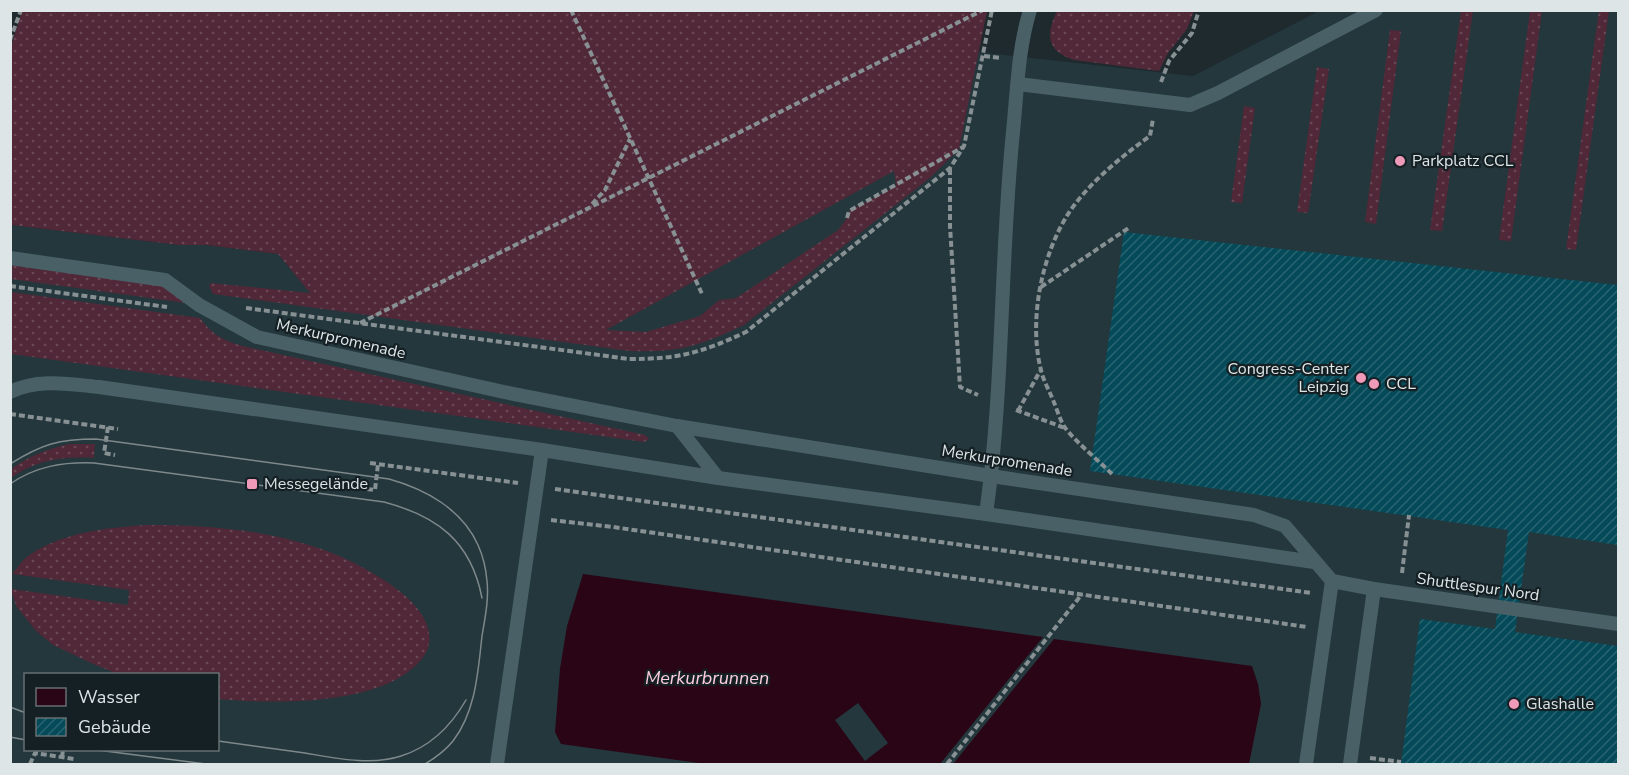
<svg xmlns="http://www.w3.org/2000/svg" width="1629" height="775" font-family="'Nunito Sans',sans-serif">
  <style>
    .built { fill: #23373c; fill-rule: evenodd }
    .grass { fill: url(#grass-dots); fill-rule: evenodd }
    .water { fill: #2a0516; fill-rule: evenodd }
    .building { fill: url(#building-hatch) }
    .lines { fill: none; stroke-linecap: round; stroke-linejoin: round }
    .path { stroke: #879093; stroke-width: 4; stroke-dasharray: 6 3; stroke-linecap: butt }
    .lane { stroke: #496067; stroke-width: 14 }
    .tram { stroke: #7e888b; stroke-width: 1.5 }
    .poi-dot { fill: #ef9ab8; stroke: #152024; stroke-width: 2 }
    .labels { text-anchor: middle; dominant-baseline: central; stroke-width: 4.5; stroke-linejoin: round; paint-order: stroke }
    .poi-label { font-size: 16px; fill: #dde5e7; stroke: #152024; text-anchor: start }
    .street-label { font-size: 16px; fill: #dde5e7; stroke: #152024 }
    .water-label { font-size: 18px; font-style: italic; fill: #fecede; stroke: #152024 }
  </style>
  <defs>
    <pattern id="grass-dots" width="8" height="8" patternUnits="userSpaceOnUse" patternTransform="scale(1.5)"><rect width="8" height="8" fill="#502837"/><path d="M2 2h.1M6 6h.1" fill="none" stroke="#694754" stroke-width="1.8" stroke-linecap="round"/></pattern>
    <pattern id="building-hatch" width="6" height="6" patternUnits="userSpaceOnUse" patternTransform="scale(1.5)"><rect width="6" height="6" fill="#054a59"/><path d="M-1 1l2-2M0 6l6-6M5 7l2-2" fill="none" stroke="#296471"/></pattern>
  </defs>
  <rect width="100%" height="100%" fill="#1e2a2e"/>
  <path class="built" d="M1319,11H1618V764H11V225L179,245H206L278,254L311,293L962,133L978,52L1193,76ZM26,674H218V750H26Z"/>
  <g class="grass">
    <polygon points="1599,10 1609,11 1576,250 1566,249"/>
    <path d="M22,11V10L987,11L959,149L931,177L744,325C699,346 679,353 629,351L213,294L209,286L211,283L310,293L278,254L206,245H179L11,225V46ZM894,171L896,186L849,211L847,218L838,230L736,298L719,300L700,316L646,332L606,330Z"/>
    <path d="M1057,11V10L1194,11L1187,29L1168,53L1159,71L1074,60C1046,51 1046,34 1057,11Z"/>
    <polygon points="1461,11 1473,11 1442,231 1430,230"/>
    <polygon points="1530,11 1542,11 1511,241 1499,240"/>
    <polygon points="1390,30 1401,31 1376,224 1365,222"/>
    <polygon points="1317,67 1329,69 1308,213 1297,212"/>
    <polygon points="1244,106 1255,108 1242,203 1231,202"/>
    <polygon points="11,265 163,286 186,303 11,279"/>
    <path d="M11,292L200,318C211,334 224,341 243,346L645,435L649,439L644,442L11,354Z"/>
    <path d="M69,444H95L94,458C65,456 35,460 11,478V469C29,456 47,449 69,444Z"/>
    <path d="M145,525C221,525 301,532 369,571C386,581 404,592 416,607C428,621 435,640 424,656C388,707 273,704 218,699V674H118L91,663L53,645L36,631L16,606L11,589L128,605L129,590L12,574C18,567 23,559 31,554C64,532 106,528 145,525Z"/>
  </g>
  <g class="water">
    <path d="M583,574L1043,637L940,764H706L561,744L555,732L560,669L567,626ZM858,703L888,743L865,761L835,720Z"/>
    <polygon points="1054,639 1252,666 1258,684 1261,704 1249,764 953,764"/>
  </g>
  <polygon class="building" points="1124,232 1618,285 1618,545 1529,532 1515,632 1618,646 1618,764 1401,764 1420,619 1495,629 1508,530 1090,471"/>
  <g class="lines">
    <g class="path">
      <polyline points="571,10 703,296"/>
      <polyline points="10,40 21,10"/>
      <polyline points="984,56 1001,58"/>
      <polyline points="1161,82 1169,61 1192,33 1199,10"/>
      <polyline points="950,169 950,226 960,387 978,395"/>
      <polyline points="592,204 605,190 630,139"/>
      <polyline points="847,218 849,211 963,147"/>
      <polyline points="10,286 167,307"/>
      <polyline points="1041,287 1130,227"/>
      <path d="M246,308L629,359C679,359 701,353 746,332L950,168L964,146L992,10"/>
      <polyline points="360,323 983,10"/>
      <polyline points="1016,410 1065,428"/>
      <polyline points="1018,411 1040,371"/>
      <polyline points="10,414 118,429"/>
      <polyline points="108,427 104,453 115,455"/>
      <polyline points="370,463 518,483"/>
      <path d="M1112,474C1097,459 1079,445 1066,429C1060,421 1057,409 1053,400C1049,390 1043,380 1041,370C1028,320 1042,253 1070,211C1091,181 1121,157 1150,136L1153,119"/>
      <polyline points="367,489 375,490 378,464"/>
      <polyline points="555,489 1312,593"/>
      <polyline points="551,520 613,527 1307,627"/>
      <polyline points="1402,573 1409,515"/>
      <polyline points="62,757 63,750"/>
      <polyline points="1370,758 1401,762"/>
      <polyline points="30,764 35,753 74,759"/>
      <polyline points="947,764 1082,594"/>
    </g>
    <g class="lane">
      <polyline points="1018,84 1190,105 1218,93 1376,10"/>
      <polyline points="10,258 165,280 199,305 257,337 504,392 677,426 991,476 1254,515 1285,526 1332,581"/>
      <path d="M10,392C38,378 70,384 99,387L542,450L718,478L986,514L1314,562"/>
      <polyline points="677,426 718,478"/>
      <path d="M986,514C1004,388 1000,259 1013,132C1017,92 1018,49 1030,10"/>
      <polyline points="1332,581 1374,589 1618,624"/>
      <polyline points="497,764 542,450"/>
      <polyline points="1306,764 1332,581"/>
      <polyline points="1350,764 1374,589"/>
    </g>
    <g class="tram">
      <path d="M10,464C42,444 59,439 96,439L389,479C425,489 462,509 478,545C483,556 486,569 487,581C489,599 485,618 482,636C478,671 476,711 453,741C445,751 435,758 425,764"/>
      <path d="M10,484C36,466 63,462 94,463L384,502C437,516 471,541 482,598"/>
      <polyline points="10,707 26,713"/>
      <polyline points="10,737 26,740"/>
      <path d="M218,741C247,745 276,749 305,753C335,758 371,766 401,756C430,747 451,726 466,700"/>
      <polyline points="97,750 206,764"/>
    </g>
  </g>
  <g class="poi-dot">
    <circle cx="1400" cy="161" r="6"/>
    <circle cx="1361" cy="378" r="6"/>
    <circle cx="1374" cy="384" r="6"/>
    <rect x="246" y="478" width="12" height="12" rx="3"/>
    <circle cx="1514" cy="704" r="6"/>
  </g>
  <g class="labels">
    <g class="poi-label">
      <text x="1412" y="161">Parkplatz CCL</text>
      <text x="1349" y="369" text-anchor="end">Congress-Center<tspan x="1349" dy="18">Leipzig</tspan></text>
      <text x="1386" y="384">CCL</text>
      <text x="264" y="484">Messegelände</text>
      <text x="1526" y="704">Glashalle</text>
    </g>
    <g class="street-label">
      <text transform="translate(341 339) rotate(13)">Merkurpromenade</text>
      <text transform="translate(1007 461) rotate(9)">Merkurpromenade</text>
      <text transform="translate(1478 587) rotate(8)">Shuttlespur Nord</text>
    </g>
    <g class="water-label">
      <text x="707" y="678">Merkurbrunnen</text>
    </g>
  </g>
  <rect width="1629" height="775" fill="none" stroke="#dde5e7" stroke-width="24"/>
  <rect x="24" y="673" width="195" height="78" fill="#152024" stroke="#656f72" stroke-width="1.5"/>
  <rect x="36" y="688" width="30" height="18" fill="#2a0516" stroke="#656f72" stroke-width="1.5"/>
  <text x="78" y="703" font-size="18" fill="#dde5e7">Wasser</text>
  <rect x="36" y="718" width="30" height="18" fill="url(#building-hatch)" stroke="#656f72" stroke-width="1.5"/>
  <text x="78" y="733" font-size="18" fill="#dde5e7">Gebäude</text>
</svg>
